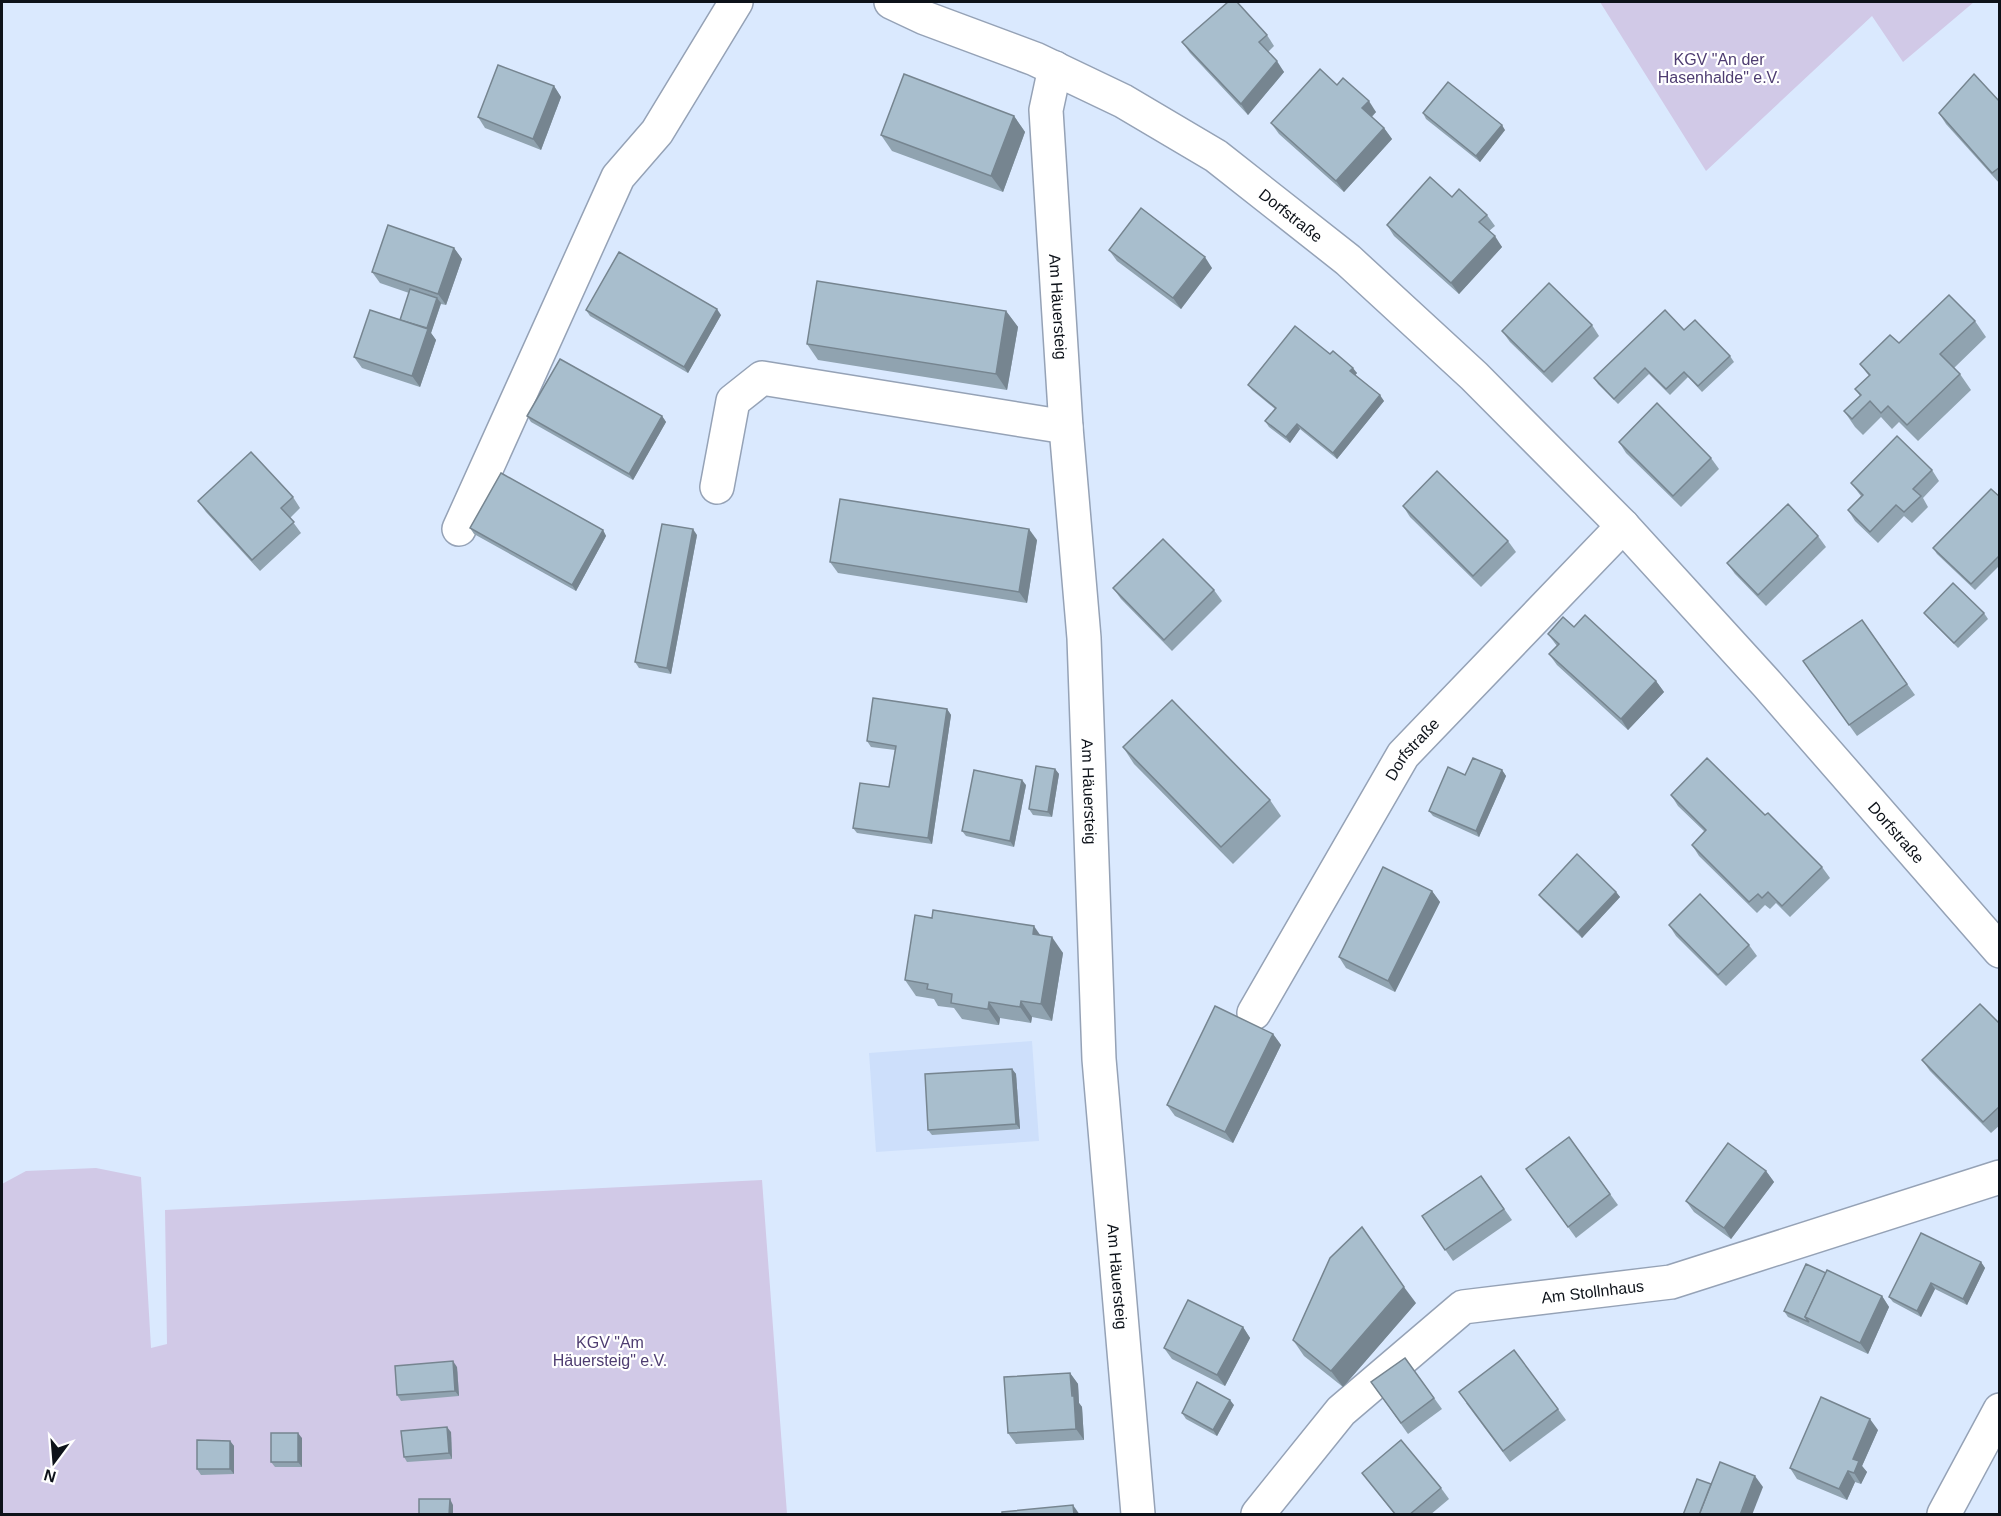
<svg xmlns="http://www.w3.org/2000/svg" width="2001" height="1516" font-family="Helvetica,sans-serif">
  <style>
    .built { fill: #cddffb }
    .green { fill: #d1c9e7 }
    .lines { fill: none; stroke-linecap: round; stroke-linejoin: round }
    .minor-casing { stroke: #95a2b6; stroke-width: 36 }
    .minor { stroke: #fff; stroke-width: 33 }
    .wall { fill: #90a3b0 }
    .shaded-wall { fill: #768590 }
    .building { fill: #a8becd; stroke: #768590; stroke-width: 1.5 }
    .labels { text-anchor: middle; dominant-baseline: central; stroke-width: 4.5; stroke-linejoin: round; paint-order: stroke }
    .park-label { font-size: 16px; fill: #4e3d71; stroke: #fff }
    .street-label { font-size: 16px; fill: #0d1219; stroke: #fff }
  </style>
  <rect width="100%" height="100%" fill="#dae9fe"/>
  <polygon class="built" points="1032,1041 1039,1141 876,1152 869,1053"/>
  <g class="green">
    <polygon points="1600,2 1974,2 1903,62 1872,16 1706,171"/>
    <polygon points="96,1168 141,1177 151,1348 167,1344 165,1210 762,1180 787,1514 2,1514 2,1184 26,1171"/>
  </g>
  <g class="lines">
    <defs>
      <g id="minor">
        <path id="s1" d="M891,2L925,18L1035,59L1123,101L1216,156L1348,260L1474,376L1623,526L1767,684L2000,951"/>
        <path id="s2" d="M1055,68L1046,110L1066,427L1084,638L1099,1059L1138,1514"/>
        <polyline points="717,487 733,401 762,378 1066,427"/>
        <polyline points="459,529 618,177 657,132 736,2"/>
        <path id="s3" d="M1254,1013L1403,755L1623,526"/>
        <path id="s4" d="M1258,1514L1341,1411L1463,1307L1671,1282L2000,1177"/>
        <polyline points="1944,1514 2000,1410"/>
      </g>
    </defs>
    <use href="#minor" class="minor-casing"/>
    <use href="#minor" class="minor"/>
  </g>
  <g class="wall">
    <polygon points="1267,35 1274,46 1268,52 1284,72 1248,115 1190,53 1182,42"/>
    <polygon points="1337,85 1376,112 1372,117 1384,128 1392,139 1344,192 1279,134 1271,123"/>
    <polygon points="554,86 561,97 541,150 485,128 478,117"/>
    <polygon points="2000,102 2000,184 1946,124 1939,113"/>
    <polygon points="1423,113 1505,130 1480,162 1426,119"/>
    <polygon points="1014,116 1025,132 1003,192 892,151 881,135"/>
    <polygon points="1452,197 1487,215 1495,226 1489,231 1502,247 1459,294 1394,236 1387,225"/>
    <polygon points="454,248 462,259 446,305 441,304 431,333 436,340 420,387 362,368 354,357 400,320 409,293 380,283 372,272"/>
    <polygon points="1109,250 1212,268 1181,309 1117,261"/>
    <polygon points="586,310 721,315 688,373 590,316"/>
    <polygon points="1006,311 1018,327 1007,390 818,360 807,344"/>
    <polygon points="1975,321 1986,337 1954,368 1960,374 1971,390 1918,441 1899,422 1892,429 1881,417 1863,435 1855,427 1844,411 1860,396 1855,389 1869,376 1860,364 1899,343"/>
    <polygon points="1592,325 1599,336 1552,383 1510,342 1502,331"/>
    <polygon points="1684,330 1730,356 1734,362 1702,392 1688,377 1670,395 1649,374 1618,404 1598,384 1594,378"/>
    <polygon points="1330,354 1357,373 1355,375 1384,401 1337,459 1300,429 1290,443 1269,427 1265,421 1275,409 1252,390 1248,385"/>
    <polygon points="527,416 662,416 666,422 633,480 531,422"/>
    <polygon points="1619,442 1711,458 1719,469 1681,507 1626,453"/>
    <polygon points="1932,470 1939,481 1923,498 1928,507 1912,523 1904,516 1878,543 1855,521 1848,510 1861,496 1851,483"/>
    <polygon points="293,497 300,508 290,518 301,533 260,571 206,512 198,501"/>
    <polygon points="2000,497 2000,565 1975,590 1937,554 1933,548"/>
    <polygon points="1403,506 1508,541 1516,552 1481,587 1410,517"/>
    <polygon points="470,528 603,530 606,536 576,591 474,534"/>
    <polygon points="697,535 671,674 639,668 635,662"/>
    <polygon points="1818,536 1826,547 1766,606 1735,574 1727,563"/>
    <polygon points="1037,540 1027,603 838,573 830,562"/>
    <polygon points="1113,588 1214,590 1222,601 1172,651 1121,599"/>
    <polygon points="1924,613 1984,613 1988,619 1958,648 1928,618"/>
    <polygon points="1862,620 1915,695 1857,736 1803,661"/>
    <polygon points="1574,627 1656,681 1664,692 1628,730 1557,665 1549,654 1557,646 1548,634"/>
    <polygon points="947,709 951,715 932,844 857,833 853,828 889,787 895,750 871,747 867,741"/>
    <polygon points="1123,747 1270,800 1281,816 1233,864 1134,764"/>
    <polygon points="1055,769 1059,774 1052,817 1033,815 1029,809"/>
    <polygon points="1502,770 1506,776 1479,837 1433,816 1429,811"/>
    <polygon points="1026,785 1014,847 966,836 962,831"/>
    <polygon points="1671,795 1765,815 1822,867 1830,878 1790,917 1776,903 1770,909 1765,905 1757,913 1699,856 1692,845 1705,832 1678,806"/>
    <polygon points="1432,891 1440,902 1395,992 1346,968 1339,957"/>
    <polygon points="1616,892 1620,897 1582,938 1543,900 1539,895"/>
    <polygon points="1669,925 1749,945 1757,956 1726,986 1676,936"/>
    <polygon points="1041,935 1063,953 1052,1021 1032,1017 1031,1023 1000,1018 999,1025 997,1025 962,1019 954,1008 938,1006 934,999 916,996 905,980"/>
    <polygon points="2000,1024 2000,1125 1991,1133 1930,1071 1922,1060"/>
    <polygon points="1273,1034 1281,1045 1233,1143 1175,1116 1167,1105"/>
    <polygon points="1012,1069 1016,1074 1020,1129 932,1135 928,1130"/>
    <polygon points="1569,1137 1618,1205 1576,1238 1526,1169"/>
    <polygon points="1766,1171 1774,1182 1731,1239 1694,1212 1686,1201"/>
    <polygon points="1481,1176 1512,1220 1453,1261 1422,1216"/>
    <polygon points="1981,1262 1985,1268 1967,1305 1935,1289 1921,1317 1893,1302 1889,1297"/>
    <polygon points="1826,1273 1882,1296 1889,1307 1868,1354 1788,1317 1784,1311"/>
    <polygon points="1416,1303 1343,1387 1304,1356 1293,1340"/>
    <polygon points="1243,1327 1250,1338 1225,1386 1172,1359 1164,1348"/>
    <polygon points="1405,1358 1442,1409 1408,1434 1371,1382"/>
    <polygon points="457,1367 459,1396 401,1401 397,1395"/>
    <polygon points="1070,1373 1078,1384 1079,1403 1082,1407 1084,1440 1016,1444 1008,1433"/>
    <polygon points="1466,1403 1558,1409 1566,1420 1510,1462"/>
    <polygon points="1234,1405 1217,1436 1186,1419 1182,1413"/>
    <polygon points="1878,1430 1862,1466 1867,1472 1861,1484 1855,1482 1847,1500 1797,1479 1790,1468"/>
    <polygon points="451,1432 452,1459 407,1462 404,1457"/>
    <polygon points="302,1438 302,1467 275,1467 271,1462"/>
    <polygon points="230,1441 234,1446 234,1474 201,1475 197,1469"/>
    <polygon points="1362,1473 1441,1488 1449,1499 1430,1515 1395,1515"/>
  </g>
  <g class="shaded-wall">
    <polygon points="1277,61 1284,72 1248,115 1241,104"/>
    <polygon points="554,86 561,97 541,150 533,139"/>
    <polygon points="1369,101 1376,112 1369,119 1362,108"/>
    <polygon points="1014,116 1025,132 1003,192 991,176"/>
    <polygon points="1502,125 1505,130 1480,162 1476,156"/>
    <polygon points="1384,128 1392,139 1344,192 1336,181"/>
    <polygon points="1495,236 1502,247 1459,294 1451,283"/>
    <polygon points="454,248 462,259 446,305 438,294"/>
    <polygon points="1205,257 1212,268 1181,309 1173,298"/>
    <polygon points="437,298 441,303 431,333 436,340 420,387 412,376 425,332"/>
    <polygon points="717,309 721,315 688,373 684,367"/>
    <polygon points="1006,311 1018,327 1007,390 996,374"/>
    <polygon points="1353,368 1357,373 1354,377 1350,371"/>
    <polygon points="1380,395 1384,401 1337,459 1333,453"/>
    <polygon points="662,416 666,422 633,480 629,474"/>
    <polygon points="1297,424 1300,429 1290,443 1286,437"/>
    <polygon points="693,529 697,535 671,674 667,668"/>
    <polygon points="1029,529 1037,540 1027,603 1019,592"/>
    <polygon points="603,530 606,536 576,591 572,585"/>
    <polygon points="1656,681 1664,692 1628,730 1621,719"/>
    <polygon points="947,709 951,715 932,844 928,838"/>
    <polygon points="1055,769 1059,774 1052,817 1048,812"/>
    <polygon points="1502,770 1506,776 1479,837 1476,831"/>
    <polygon points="1022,780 1026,785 1014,847 1010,841"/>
    <polygon points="1432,891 1440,902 1395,992 1388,981"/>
    <polygon points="1616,892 1620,897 1582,938 1578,932"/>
    <polygon points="1034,926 1045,942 1033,934"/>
    <polygon points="1052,937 1063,953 1052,1021 1041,1004"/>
    <polygon points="1021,1001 1032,1017 1031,1023 1020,1007"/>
    <polygon points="989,1002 1000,1018 999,1025 988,1009"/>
    <polygon points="1273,1034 1281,1045 1233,1143 1225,1132"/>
    <polygon points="1012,1069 1016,1074 1020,1129 1016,1124"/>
    <polygon points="1766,1171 1774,1182 1731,1239 1724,1228"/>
    <polygon points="1981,1262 1985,1268 1967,1305 1963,1299"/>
    <polygon points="1931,1283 1935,1289 1921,1317 1917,1311"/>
    <polygon points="1404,1287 1416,1303 1343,1387 1331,1371"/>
    <polygon points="1882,1296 1889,1307 1868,1354 1860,1343"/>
    <polygon points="1243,1327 1250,1338 1225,1386 1217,1375"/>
    <polygon points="453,1361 457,1367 459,1396 455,1391"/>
    <polygon points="1070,1373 1078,1384 1079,1403 1082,1407 1084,1440 1076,1429"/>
    <polygon points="1230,1400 1234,1405 1217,1436 1213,1430"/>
    <polygon points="1870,1419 1878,1430 1862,1466 1867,1472 1861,1484 1854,1473 1853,1459"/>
    <polygon points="447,1427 451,1432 452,1459 449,1453"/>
    <polygon points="298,1433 302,1438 302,1467 298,1462"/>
    <polygon points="230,1441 234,1446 234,1474 230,1469"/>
    <polygon points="1848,1471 1855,1482 1847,1500 1839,1489"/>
    <polygon points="1755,1476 1763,1487 1752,1515 1740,1515"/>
    <polygon points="450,1499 453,1505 453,1515 449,1515"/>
    <polygon points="1073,1505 1080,1515 1074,1515"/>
  </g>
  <g class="building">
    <polygon points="1228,2 1237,2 1267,35 1259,42 1277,61 1241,104 1182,42"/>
    <polygon points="498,65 554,86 533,139 478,117"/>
    <polygon points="1320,69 1337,85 1343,78 1369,101 1362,108 1384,128 1336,181 1271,123"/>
    <polygon points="904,74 1014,116 991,176 881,135"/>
    <polygon points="1974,74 2000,102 2000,167 1992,173 1939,113"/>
    <polygon points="1448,82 1502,125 1476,156 1423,113"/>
    <polygon points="1430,177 1452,197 1459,189 1487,215 1479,222 1495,236 1451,283 1387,225"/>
    <polygon points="1141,208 1205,257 1173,298 1109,250"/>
    <polygon points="388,225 454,248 438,294 372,272"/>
    <polygon points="619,252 717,309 684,367 586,310"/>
    <polygon points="817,281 1006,311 996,374 807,344"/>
    <polygon points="1549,283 1592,325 1544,372 1502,331"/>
    <polygon points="410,289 437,298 427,328 400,320"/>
    <polygon points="1949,295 1975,321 1940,354 1960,374 1907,425 1888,406 1881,413 1870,401 1852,419 1844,411 1861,395 1855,389 1870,375 1860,364 1890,335 1899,343"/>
    <polygon points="370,310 428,329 412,376 354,357"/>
    <polygon points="1665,310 1684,330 1695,320 1730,356 1698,386 1684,372 1666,389 1645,368 1614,399 1594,378"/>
    <polygon points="1295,326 1330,354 1333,351 1353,368 1350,371 1380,395 1333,453 1297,424 1286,437 1265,421 1276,408 1248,385"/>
    <polygon points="560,359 662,416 629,474 527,416"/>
    <polygon points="1657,403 1711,458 1673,496 1619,442"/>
    <polygon points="1897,436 1932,470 1913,489 1921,496 1904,512 1896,505 1870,532 1848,510 1863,495 1851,483"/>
    <polygon points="251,452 293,497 281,508 294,522 252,560 198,501"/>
    <polygon points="1437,471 1508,541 1473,576 1403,506"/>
    <polygon points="501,473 603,530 572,585 470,528"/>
    <polygon points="1991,489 2000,497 2000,555 1971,584 1933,548"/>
    <polygon points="840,499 1029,529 1019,592 830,562"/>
    <polygon points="1788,504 1818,536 1758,595 1727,563"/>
    <polygon points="662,524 693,529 667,668 635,662"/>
    <polygon points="1163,539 1214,590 1164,640 1113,588"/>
    <polygon points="1953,583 1984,613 1954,643 1924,613"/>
    <polygon points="1585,615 1656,681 1621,719 1549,654 1559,644 1548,634 1563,617 1574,627"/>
    <polygon points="1862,620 1907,684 1849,725 1803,661"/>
    <polygon points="873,698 947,709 928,838 853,828 860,783 889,787 896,746 867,741"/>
    <polygon points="1172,700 1270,800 1221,847 1123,747"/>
    <polygon points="1473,758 1502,770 1476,831 1429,811 1448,767 1465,775"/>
    <polygon points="1707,758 1765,815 1768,813 1822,867 1782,906 1768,892 1762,898 1758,894 1749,902 1692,845 1706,830 1671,795"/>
    <polygon points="1036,766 1055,769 1048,812 1029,809"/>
    <polygon points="974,770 1022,780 1010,841 962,831"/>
    <polygon points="1577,854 1616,892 1578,932 1539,895"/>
    <polygon points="1383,867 1432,891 1388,981 1339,957"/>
    <polygon points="1700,894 1749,945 1718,975 1669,925"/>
    <polygon points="933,910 1034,926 1033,934 1052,937 1041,1004 1021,1001 1020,1007 989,1002 988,1009 986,1009 951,1003 952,994 927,989 928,984 905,980 915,915 932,918"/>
    <polygon points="1980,1004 2000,1024 2000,1106 1983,1122 1922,1060"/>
    <polygon points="1215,1006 1273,1034 1225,1132 1167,1105"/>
    <polygon points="1012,1069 1016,1124 928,1130 925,1074"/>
    <polygon points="1569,1137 1610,1194 1568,1227 1526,1169"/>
    <polygon points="1728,1143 1766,1171 1724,1228 1686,1201"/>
    <polygon points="1481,1176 1504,1209 1445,1250 1422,1216"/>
    <polygon points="1362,1227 1404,1287 1331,1371 1293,1340 1330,1258"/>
    <polygon points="1921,1233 1981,1262 1963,1299 1931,1283 1917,1311 1889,1297"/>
    <polygon points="1806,1264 1826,1273 1805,1317 1809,1322 1784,1311"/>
    <polygon points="1827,1270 1882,1296 1860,1343 1805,1317"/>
    <polygon points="1188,1300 1243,1327 1217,1375 1164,1348"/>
    <polygon points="1514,1350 1558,1409 1503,1451 1459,1392"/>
    <polygon points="1405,1358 1434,1398 1401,1423 1371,1382"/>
    <polygon points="453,1361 455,1391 397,1395 395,1366"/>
    <polygon points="1070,1373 1072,1396 1074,1396 1076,1429 1008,1433 1004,1377"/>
    <polygon points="1197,1382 1230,1400 1213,1430 1182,1413"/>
    <polygon points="1821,1397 1870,1419 1853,1459 1859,1461 1854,1473 1848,1471 1839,1489 1790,1468"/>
    <polygon points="447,1427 449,1453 404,1457 401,1431"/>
    <rect x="271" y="1433" width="27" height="29"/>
    <polygon points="197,1440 230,1441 230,1469 197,1469"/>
    <polygon points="1401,1440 1441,1488 1409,1515 1396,1515 1362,1473"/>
    <polygon points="1720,1462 1755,1476 1740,1515 1699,1515"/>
    <polygon points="1697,1479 1711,1484 1699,1515 1683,1515"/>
    <polygon points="419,1499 450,1499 449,1515 419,1515"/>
    <polygon points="1073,1505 1074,1515 1002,1515 1002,1512"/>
  </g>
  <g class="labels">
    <g class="park-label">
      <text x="1719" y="59">KGV "An der<tspan x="1719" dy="18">Hasenhalde" e.V.</tspan></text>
      <text x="610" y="1342">KGV "Am<tspan x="610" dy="18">Häuersteig" e.V.</tspan></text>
    </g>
    <g class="street-label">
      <text stroke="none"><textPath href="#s1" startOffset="456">Dorfstraße</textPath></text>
      <text stroke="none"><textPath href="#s2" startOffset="240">Am Häuersteig</textPath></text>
      <text stroke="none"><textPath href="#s3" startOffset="308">Dorfstraße</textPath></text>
      <text stroke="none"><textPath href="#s2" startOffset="726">Am Häuersteig</textPath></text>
      <text stroke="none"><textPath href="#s1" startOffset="1322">Dorfstraße</textPath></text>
      <text stroke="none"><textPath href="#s2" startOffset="1212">Am Häuersteig</textPath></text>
      <text stroke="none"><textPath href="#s4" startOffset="423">Am Stollnhaus</textPath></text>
    </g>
  </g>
  <rect width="2001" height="1516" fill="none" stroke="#0d1219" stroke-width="6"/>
  <g transform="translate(54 1462) rotate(196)" stroke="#ffffff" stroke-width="4.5" paint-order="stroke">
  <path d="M0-4.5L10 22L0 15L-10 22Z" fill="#0d1219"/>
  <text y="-9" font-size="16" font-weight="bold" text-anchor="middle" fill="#0d1219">N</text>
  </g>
</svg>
